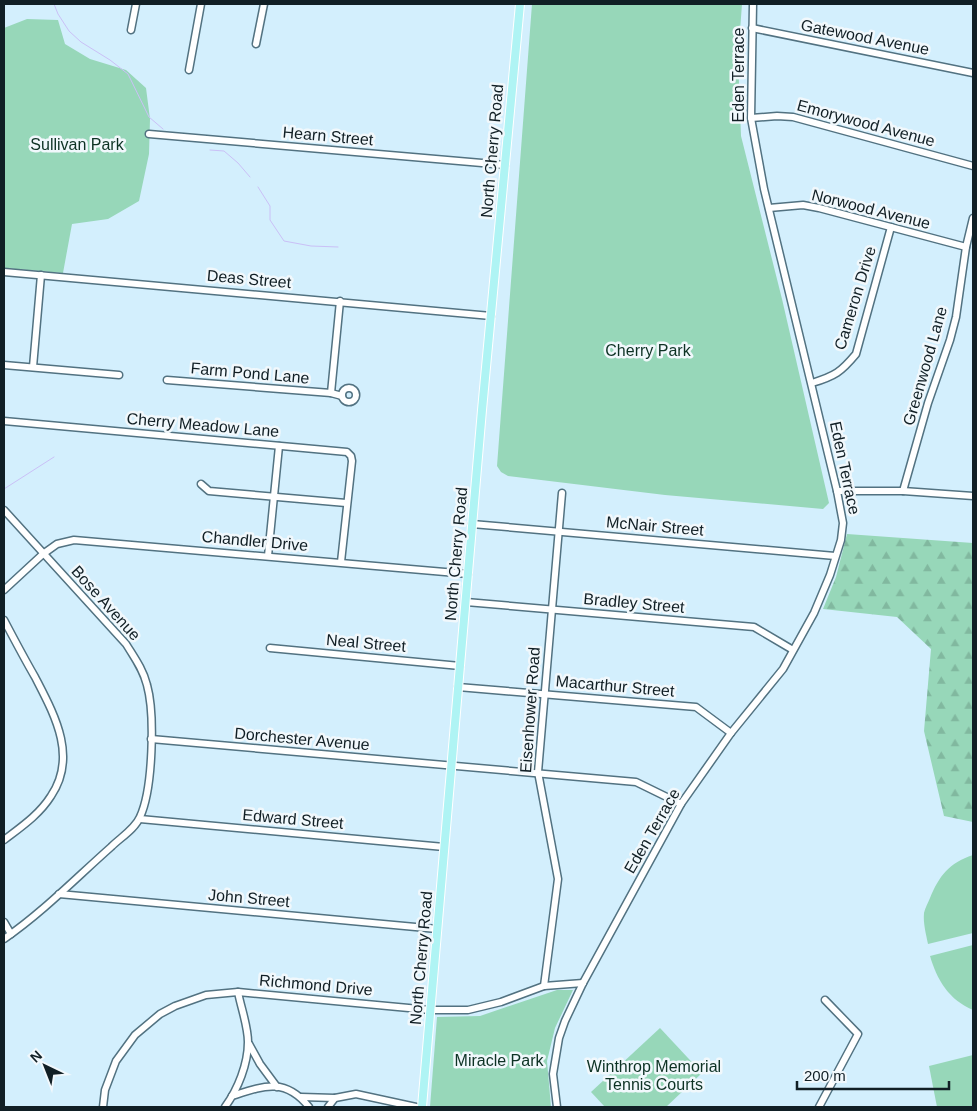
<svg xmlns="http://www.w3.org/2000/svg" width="977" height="1111" font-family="Helvetica,sans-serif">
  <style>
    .forest { fill: url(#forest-firs) }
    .park { fill: #97d7b9 }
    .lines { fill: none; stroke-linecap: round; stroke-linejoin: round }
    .stream { stroke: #cac0f7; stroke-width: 1 }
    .minor-casing { stroke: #527281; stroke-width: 9 }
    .major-casing { stroke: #fff; stroke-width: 10 }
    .minor { stroke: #fff; stroke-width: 6 }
    .major { stroke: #aff4f4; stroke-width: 8 }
    .labels { text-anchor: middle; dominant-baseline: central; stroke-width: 5; stroke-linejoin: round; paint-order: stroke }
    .street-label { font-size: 16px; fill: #111f25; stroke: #f1f8fc }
    .park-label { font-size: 16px; fill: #0d3224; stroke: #f1f8fc }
  </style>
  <defs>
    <pattern id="forest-firs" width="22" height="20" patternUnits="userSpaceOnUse" patternTransform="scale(1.25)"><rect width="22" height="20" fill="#97d7b9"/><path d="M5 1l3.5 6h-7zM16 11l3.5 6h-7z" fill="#81b89f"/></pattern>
  </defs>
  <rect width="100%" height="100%" fill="#d3effd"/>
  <polygon class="forest" points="847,534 973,543 973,822 944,816 924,731 931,649 897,617 823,609 836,577"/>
  <g class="park">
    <polygon points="532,4 742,4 738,58 741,136 782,299 829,503 823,509 665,495 508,476 501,472 497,466"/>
    <polygon points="27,19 58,20 65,44 90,59 126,70 146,88 150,119 149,154 139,201 108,219 72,224 63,273 4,268 4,28"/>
    <path d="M973,855V933L928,944C926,934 923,923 924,913C925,908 928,903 930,898C939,876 949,863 973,855Z"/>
    <path d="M973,945V1010C949,1000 937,980 930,956Z"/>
    <polygon points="557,990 573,990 555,1028 547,1061 551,1107 430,1107 437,1017 480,1016"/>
    <polygon points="660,1028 702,1073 666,1107 605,1107 591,1092"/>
    <polygon points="973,1055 973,1107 937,1107 929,1066"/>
  </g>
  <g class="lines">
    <g class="stream">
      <polyline points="54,4 58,14 69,31 81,42 110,60 128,74 149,117 163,129"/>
      <polyline points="210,150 224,151 238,163 250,177"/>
      <polyline points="258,187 270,206 270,220 284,241 311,246 338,247"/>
      <polyline points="4,489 54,457"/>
    </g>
    <defs>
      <g id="minor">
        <polyline points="752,28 973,73"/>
        <polyline points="131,30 136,4"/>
        <polyline points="256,44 264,4"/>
        <polyline points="189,70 201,4"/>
        <polyline points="751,118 777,116 793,117 973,166"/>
        <polyline points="149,134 505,165"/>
        <polyline points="769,208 803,205 819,208 966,247"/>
        <polyline points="4,272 491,316"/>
        <polyline points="4,365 119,375"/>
        <polyline points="33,367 41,275"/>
        <polyline points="167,380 331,393 342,396"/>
        <path d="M812,383C835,376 841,372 856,354L891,227"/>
        <circle cx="349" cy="395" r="7"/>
        <polyline points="331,393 340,301"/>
        <polyline points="4,421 347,452 351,456 352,461 341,562"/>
        <polyline points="201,484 209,491 346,503"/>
        <polyline points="837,491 903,491 973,496"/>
        <polyline points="903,491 928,403 950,340 956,317 966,247 973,218"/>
        <path d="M4,510L126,644C134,657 143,669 147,685C155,714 153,789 140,817C135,829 120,838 111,847C76,878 43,912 4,939"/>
        <polyline points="472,524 835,556"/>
        <polyline points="268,556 279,446"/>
        <polyline points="4,590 43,554 57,544 74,540 468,574"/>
        <polyline points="466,602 754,627 793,650"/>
        <path d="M4,620C14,639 24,658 35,677C54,714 78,756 51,796C39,815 21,827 4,840"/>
        <polyline points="270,648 460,666"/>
        <polyline points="458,687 696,707 731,733"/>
        <polyline points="151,739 636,782 681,804"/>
        <polyline points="140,819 444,847"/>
        <polyline points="59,894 437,929"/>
        <polyline points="4,922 11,934"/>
        <polyline points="544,986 558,879 538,772 562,493"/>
        <polyline points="249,1044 260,1064 277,1087"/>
        <path d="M232,1096C263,1086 285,1077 309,1107"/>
        <polyline points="301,1097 335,1098"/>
        <polyline points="103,1107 105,1090 116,1061 135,1035 160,1014 175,1006 206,995 238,992 430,1010 468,1010 501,1002 544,986 583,983"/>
        <path d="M225,1107C238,1089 248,1064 248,1042C248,1026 241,1008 238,992"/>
        <polyline points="328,1107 335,1098 356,1094 416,1107"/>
        <polyline points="557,1107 553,1074 559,1038 565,1021 583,983 681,804 731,733 783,669 814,613 830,575 841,540 843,523 837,491 764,189 751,118 753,4"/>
        <polyline points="819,1107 858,1034 825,1000"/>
      </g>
      <polyline id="major" points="422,1107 482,410 520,4"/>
    </defs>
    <use href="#minor" class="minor-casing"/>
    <use href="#major" class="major-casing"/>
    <use href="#minor" class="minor"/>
    <use href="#major" class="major"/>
  </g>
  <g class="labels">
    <g class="street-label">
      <text transform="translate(865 37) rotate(11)">Gatewood Avenue</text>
      <text transform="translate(738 75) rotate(-90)">Eden Terrace</text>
      <text transform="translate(866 123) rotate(15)">Emorywood Avenue</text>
      <text transform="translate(328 136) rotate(5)">Hearn Street</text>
      <text transform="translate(492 151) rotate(-85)">North Cherry Road</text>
      <text transform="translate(871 209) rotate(14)">Norwood Avenue</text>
      <text transform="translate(249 279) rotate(5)">Deas Street</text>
      <text transform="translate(855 298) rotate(-73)">Cameron Drive</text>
      <text transform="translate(925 366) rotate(-74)">Greenwood Lane</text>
      <text transform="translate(250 373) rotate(5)">Farm Pond Lane</text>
      <text transform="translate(203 425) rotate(5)">Cherry Meadow Lane</text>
      <text transform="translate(845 468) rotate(78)">Eden Terrace</text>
      <text transform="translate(655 526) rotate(5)">McNair Street</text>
      <text transform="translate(255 541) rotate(5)">Chandler Drive</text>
      <text transform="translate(456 554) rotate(-85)">North Cherry Road</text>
      <text transform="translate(106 603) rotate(48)">Bose Avenue</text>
      <text transform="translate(634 603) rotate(5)">Bradley Street</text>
      <text transform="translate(366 643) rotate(5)">Neal Street</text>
      <text transform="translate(615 686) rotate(5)">Macarthur Street</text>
      <text transform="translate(530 710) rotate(-86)">Eisenhower Road</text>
      <text transform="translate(302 739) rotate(5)">Dorchester Avenue</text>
      <text transform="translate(293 819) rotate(5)">Edward Street</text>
      <text transform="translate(652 831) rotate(-60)">Eden Terrace</text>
      <text transform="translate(249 898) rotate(5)">John Street</text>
      <text transform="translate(421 958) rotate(-85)">North Cherry Road</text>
      <text transform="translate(316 985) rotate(5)">Richmond Drive</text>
    </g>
    <g class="park-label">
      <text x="77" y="144">Sullivan Park</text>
      <text x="648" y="350">Cherry Park</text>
      <text x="499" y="1060">Miracle Park</text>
      <text x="654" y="1066">Winthrop Memorial<tspan x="654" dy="18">Tennis Courts</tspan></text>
    </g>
  </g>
  <rect width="977" height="1111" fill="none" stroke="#111f25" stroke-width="10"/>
  <g transform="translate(45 1066) rotate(317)" stroke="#f1f8fc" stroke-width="4" paint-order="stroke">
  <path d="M0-4L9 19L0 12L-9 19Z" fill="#111f25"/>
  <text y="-8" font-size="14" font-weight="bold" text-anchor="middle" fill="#111f25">N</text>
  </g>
  <path d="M797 1081v8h152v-8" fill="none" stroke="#111f25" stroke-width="2.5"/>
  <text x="804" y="1081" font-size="15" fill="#111f25" stroke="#f1f8fc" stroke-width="4" paint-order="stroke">200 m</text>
</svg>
